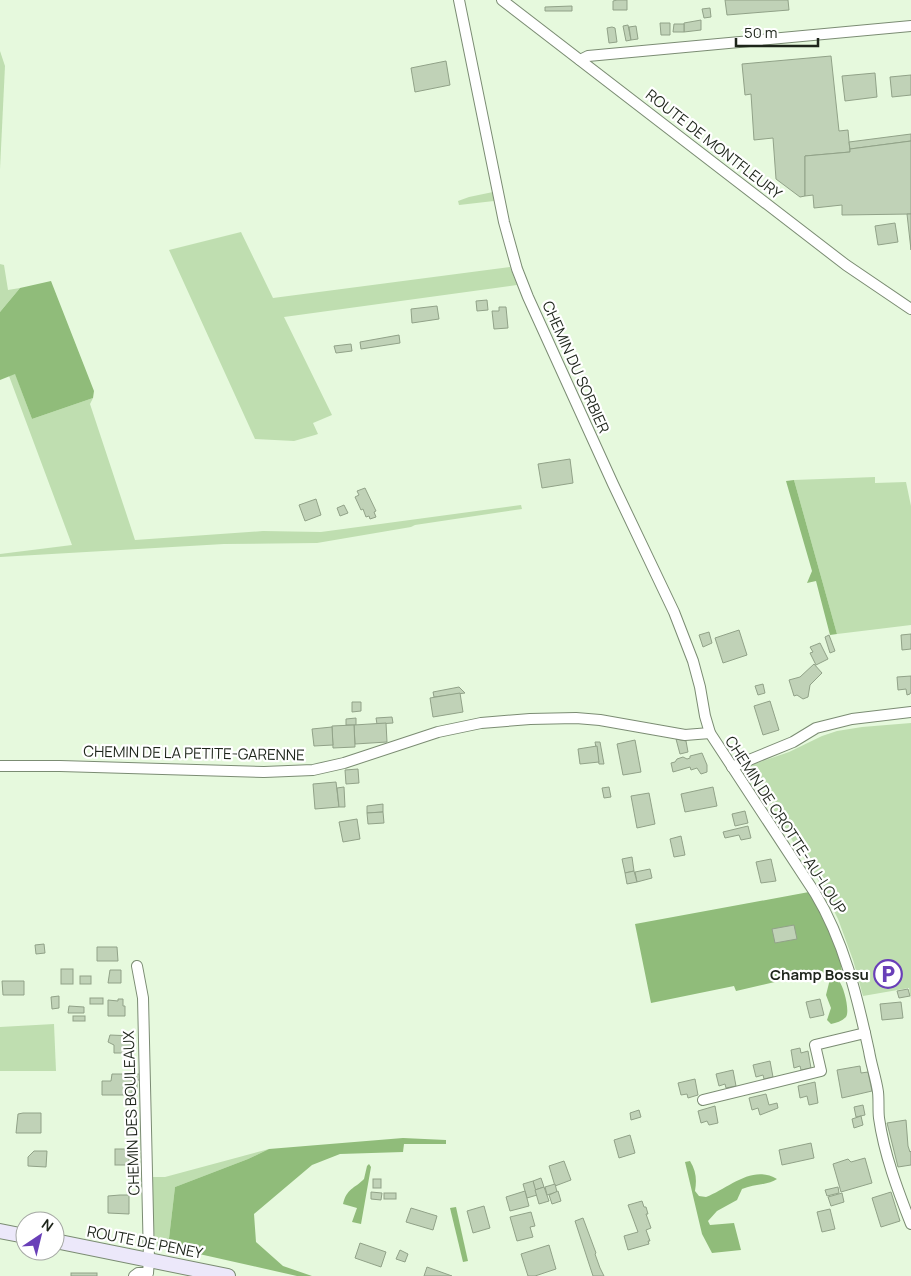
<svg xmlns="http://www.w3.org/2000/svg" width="911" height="1276" font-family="Manrope,sans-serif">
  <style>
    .green { fill: #bfdeb0 }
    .forest { fill: #90bc7a }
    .building { fill: #c0d2b7; stroke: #91a288 }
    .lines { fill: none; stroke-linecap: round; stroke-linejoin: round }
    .street-casing { stroke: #7b8c73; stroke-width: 12 }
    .secondary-casing { stroke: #7b8c73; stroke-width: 16 }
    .street { stroke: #fff; stroke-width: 10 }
    .secondary { stroke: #ece8fa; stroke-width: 14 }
    .labels { text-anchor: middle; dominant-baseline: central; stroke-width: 4.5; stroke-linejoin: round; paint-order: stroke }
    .street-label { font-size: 15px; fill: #1e251b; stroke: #fff }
    .poi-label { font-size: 15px; font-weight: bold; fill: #1e251b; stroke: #fff; text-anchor: end }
  </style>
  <rect width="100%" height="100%" fill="#e6f9dd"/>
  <g class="green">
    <polygon points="0,51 5,66 0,169"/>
    <polygon points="493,192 494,201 459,205 458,201 469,197"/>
    <polygon points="241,232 273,298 510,267 517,285 284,317 332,415 313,423 318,434 315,435 294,441 255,439 169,250"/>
    <polygon points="0,264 4,265 8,290 20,288 0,312"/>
    <polygon points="15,373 32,419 93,398 90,404 135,540 263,531 321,532 521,505 522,509 415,525 411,527 317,543 224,544 0,557 0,554 72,545 9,376"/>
    <polygon points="875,477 875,483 906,482 911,506 911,625 837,634 794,480"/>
    <polygon points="911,723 911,999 909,988 863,996 853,960 838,919 821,885 745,767 789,752 822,736 837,731 862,727"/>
    <polygon points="54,1024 56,1071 0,1071 0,1027"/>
    <polygon points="269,1149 248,1159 175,1187 168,1247 155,1246 151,1177 165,1177"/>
  </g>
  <g class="forest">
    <polygon points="51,281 94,391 93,398 32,419 15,374 0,380 0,312 20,288"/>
    <polygon points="794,480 837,634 830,635 816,581 807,583 812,571 786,481"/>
    <path d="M809,892C819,911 851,961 839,981C844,987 850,1011 846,1017C842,1021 836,1023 831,1024L827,1020L831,1008L826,995L830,979L822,971L736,991L734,986L651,1003L635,924Z"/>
    <polygon points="403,1138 446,1140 446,1144 404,1144 403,1152 340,1154 312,1165 254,1214 256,1242 283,1266 312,1276 297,1276 168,1247 175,1187 248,1159 269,1149"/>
    <path d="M690,1161C696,1171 697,1179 695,1191L699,1196L706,1197C729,1188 752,1164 777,1179C769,1185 753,1184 742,1189L737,1200L717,1211L708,1221L710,1225L734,1223L741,1250L712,1253L702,1234L685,1162Z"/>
    <path d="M369,1164L371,1167L361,1224L352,1222L357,1208L343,1204C347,1188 354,1189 364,1179L367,1166Z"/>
    <polygon points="456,1207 468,1261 463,1262 450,1208"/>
  </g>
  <g class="building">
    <polygon points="617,0 627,0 627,10 613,10 613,1"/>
    <polygon points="725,0 788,0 789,10 727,15"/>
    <polygon points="572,6 572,11 545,11 545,7"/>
    <polygon points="710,8 711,17 704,18 702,9"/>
    <polygon points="701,20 701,30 684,32 684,23"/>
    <polygon points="660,23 670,23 670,35 661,35"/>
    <polygon points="674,24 684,24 684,32 673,32"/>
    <polygon points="628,25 631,40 626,41 623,26"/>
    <polygon points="636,26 638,39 631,40 629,27"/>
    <polygon points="612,27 615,28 617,42 609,43 607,28"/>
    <polygon points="831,56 839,131 848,130 850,152 805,156 805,196 800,197 776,179 773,138 754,140 751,94 745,95 742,64"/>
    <polygon points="446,61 450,85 415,92 411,68"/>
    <polygon points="875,73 877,97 845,101 842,76"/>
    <polygon points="911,75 911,95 892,97 890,77"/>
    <polygon points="911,134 911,141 850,149 849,142"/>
    <polygon points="911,141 911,214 842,215 842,205 814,208 813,195 805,196 805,156 850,152 850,149"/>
    <polygon points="907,214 911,214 911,250"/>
    <polygon points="895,223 898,242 878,245 875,226"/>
    <polygon points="487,300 488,310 477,311 476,301"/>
    <polygon points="437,306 439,319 412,323 411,309"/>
    <polygon points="499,307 506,307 508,328 494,329 492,311 499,311"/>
    <polygon points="399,335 400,343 361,349 360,342"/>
    <polygon points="351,344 352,351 336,353 334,346"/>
    <polygon points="570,459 573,483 542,488 538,464"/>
    <polygon points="365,488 376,511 374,512 376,517 370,519 369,516 366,517 363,509 361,510 355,497 359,495 357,491"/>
    <polygon points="316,499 321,515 305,521 299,505"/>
    <polygon points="344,505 348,513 340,516 337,508"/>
    <polygon points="739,630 747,655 723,663 715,638"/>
    <polygon points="709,632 712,643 703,647 699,635"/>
    <polygon points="911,634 911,649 902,650 901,635"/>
    <polygon points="829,635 835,651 830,653 825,637"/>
    <polygon points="820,643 828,659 816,665 810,653 813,652 810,647"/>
    <polygon points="814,664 822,673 810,685 808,697 803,699 797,695 794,696 789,680 800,677"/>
    <polygon points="911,676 911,692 910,694 907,695 906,689 898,690 897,677"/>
    <polygon points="763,684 765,693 758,695 755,686"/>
    <polygon points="459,687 465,693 434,697 433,692"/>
    <polygon points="460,693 463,712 433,717 430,698"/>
    <polygon points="770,701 779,730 763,735 754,706"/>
    <polygon points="352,702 361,702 361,711 352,712"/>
    <polygon points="392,717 393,723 377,724 376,718"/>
    <polygon points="356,718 356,725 346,725 346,719"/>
    <polygon points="386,723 387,742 355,744 354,725"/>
    <polygon points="354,725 355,747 333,748 332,726"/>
    <polygon points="332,727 333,745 314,746 312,729"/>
    <polygon points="676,739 686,741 688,752 680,754"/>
    <polygon points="635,740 641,772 623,775 617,744"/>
    <polygon points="595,742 600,742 604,764 599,764"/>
    <polygon points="597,746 599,762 580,764 578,749"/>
    <polygon points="702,753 707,765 707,772 701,774 697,768 691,770 690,767 673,772 671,763 675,762 677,759 683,757 687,759 690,758 690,756"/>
    <polygon points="358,769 359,783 346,784 345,770"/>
    <polygon points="336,782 339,807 315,809 313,784"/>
    <polygon points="344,787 345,807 339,807 337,788"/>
    <polygon points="609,787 611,797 604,798 602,788"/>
    <polygon points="713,787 717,806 685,812 681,794"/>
    <polygon points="649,793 655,824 637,828 631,796"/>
    <polygon points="383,804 383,812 367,813 367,806"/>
    <polygon points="745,811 748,823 735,826 732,814"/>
    <polygon points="383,812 384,823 368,824 367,813"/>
    <polygon points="357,819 360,839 343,842 339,822"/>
    <polygon points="748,826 751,838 741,840 739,835 725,838 723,832"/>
    <polygon points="681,836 685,855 674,857 670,839"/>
    <polygon points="632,857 634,871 625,873 622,859"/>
    <polygon points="771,859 776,881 761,883 756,862"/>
    <polygon points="650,869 652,878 637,882 635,872"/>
    <polygon points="634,871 637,882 627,884 625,873"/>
    <polygon points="794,925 797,939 775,943 772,929"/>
    <polygon points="44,944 45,953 36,954 35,945"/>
    <polygon points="97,947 117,947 118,961 97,961"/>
    <rect x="61" y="969" width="12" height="15"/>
    <polygon points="110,970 121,970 121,983 108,983"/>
    <rect x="80" y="976" width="11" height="8"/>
    <polygon points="2,981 24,981 24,995 3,995"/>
    <polygon points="908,989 910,996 899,998 897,991"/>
    <polygon points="59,996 59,1008 52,1009 51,997"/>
    <rect x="90" y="998" width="13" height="6"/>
    <polygon points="118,999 123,999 123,1006 125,1006 125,1016 108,1016 108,1000 118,1001"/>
    <polygon points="820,999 824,1015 810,1018 806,1002"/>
    <polygon points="901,1002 903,1018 882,1020 880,1004"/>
    <polygon points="69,1006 84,1007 84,1013 68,1013"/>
    <rect x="73" y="1016" width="12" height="5"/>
    <polygon points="110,1035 133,1036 132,1053 114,1053 114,1045 108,1042"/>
    <polygon points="800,1048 801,1053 808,1051 811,1068 801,1070 800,1066 794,1068 791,1050"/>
    <polygon points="770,1061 773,1077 764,1079 763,1075 756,1077 753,1065"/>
    <polygon points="860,1066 861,1073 868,1072 872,1091 842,1098 837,1070"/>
    <polygon points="733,1070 736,1086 726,1088 725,1084 719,1086 716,1074"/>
    <polygon points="112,1074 140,1074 140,1080 137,1080 137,1089 132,1089 132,1093 125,1093 125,1095 102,1095 102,1081 111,1081"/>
    <polygon points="695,1079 698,1095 688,1098 687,1094 681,1095 678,1083"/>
    <polygon points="815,1082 818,1103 809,1105 807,1096 800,1098 798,1086"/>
    <polygon points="766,1094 769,1105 777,1103 778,1108 760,1115 758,1108 752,1110 749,1098"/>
    <polygon points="863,1105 865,1115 856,1117 854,1107"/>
    <polygon points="715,1106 718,1123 709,1125 707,1121 701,1123 698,1111"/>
    <polygon points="639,1110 641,1117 631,1120 630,1113"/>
    <polygon points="23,1113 41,1113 41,1133 16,1133 18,1114"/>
    <polygon points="861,1116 863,1125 854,1128 852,1119"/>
    <polygon points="906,1120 908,1146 910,1152 911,1151 911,1165 898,1167 887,1123"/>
    <polygon points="630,1135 635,1153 619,1158 614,1140"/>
    <polygon points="811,1143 814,1158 782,1165 779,1150"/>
    <rect x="115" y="1149" width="14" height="16"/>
    <polygon points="34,1151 47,1151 46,1167 28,1166 28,1157"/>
    <polygon points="865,1158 872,1183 841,1192 833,1164 848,1159 851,1162"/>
    <polygon points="564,1161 571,1180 555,1186 549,1166"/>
    <polygon points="541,1178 544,1187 535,1190 533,1181"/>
    <rect x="373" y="1179" width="8" height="9"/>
    <polygon points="533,1181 537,1195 527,1198 523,1184"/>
    <polygon points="555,1184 557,1192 547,1195 545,1187"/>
    <polygon points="544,1187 549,1201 539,1204 535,1190"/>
    <polygon points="838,1187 839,1193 827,1196 825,1190"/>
    <polygon points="525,1191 529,1206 510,1211 506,1197"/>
    <polygon points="558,1191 561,1201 552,1204 549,1195"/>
    <polygon points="371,1192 382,1193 381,1200 371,1199"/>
    <polygon points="891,1192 900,1221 881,1227 872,1198"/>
    <rect x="384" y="1193" width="12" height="6"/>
    <polygon points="842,1193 844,1202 831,1206 828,1197"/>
    <polygon points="120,1195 129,1195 129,1214 108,1213 108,1196"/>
    <polygon points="642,1201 644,1207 646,1207 648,1214 646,1214 651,1228 646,1230 650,1241 648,1241 649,1244 628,1250 624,1236 638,1232 628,1205"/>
    <polygon points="484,1206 490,1228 473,1233 467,1211"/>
    <polygon points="411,1208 437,1216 433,1230 406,1222"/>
    <polygon points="830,1209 835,1229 822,1232 817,1212"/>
    <polygon points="531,1212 535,1226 530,1227 533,1237 517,1241 510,1217"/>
    <polygon points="583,1218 596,1253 595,1254 600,1268 604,1276 593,1276 575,1221"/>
    <polygon points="360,1243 386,1252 381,1267 355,1258"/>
    <polygon points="549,1245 556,1269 535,1276 528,1276 521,1254"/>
    <polygon points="400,1250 408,1254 405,1262 396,1259"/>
    <polygon points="427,1267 452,1276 424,1276"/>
    <rect x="71" y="1273" width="26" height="3"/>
  </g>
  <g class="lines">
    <defs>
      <g id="street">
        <path d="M459,0L504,222L517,269L528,297L613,484L674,612L693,661L700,687L705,716L710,733L815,893C844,941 857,996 869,1051C871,1064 876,1078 878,1092C879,1101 878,1110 879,1118C884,1154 898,1191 911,1224"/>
        <polyline points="502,0 846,265 911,309"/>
        <polyline points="580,60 588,56 911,26"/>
        <polyline points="0,766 60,766 264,772 313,770 344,763 438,732 481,723 530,719 576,718 600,720 685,735 710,733"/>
        <polyline points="732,767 793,742 816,728 852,719 911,712"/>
        <polyline points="703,1100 821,1071 815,1045 865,1033"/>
        <polyline points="134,1276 138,1273 148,1273 149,1260 143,998 137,966"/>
      </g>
      <g id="secondary">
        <polyline points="0,1231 25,1236"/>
        <polyline points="55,1241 228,1276"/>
      </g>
    </defs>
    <use href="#street" class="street-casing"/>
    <use href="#secondary" class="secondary-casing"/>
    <use href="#street" class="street"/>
    <use href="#secondary" class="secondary"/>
  </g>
  <defs>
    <symbol id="parking-ring" viewBox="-11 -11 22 22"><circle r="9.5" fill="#fff" stroke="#693fb8" stroke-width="1.5"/><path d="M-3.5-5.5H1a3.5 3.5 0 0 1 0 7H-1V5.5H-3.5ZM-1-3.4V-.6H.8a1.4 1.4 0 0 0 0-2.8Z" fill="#693fb8"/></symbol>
  </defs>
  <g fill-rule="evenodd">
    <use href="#parking-ring" x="872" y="958" width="32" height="32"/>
  </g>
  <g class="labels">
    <g class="street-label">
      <text transform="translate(714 144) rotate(38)">ROUTE DE MONTFLEURY</text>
      <text transform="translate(576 367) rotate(66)">CHEMIN DU SORBIER</text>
      <text transform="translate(194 753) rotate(1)">CHEMIN DE LA PETITE-GARENNE</text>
      <text transform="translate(786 825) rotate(57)">CHEMIN DE CROTTE-AU-LOUP</text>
      <text transform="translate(131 1113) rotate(-92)">CHEMIN DES BOULEAUX</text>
      <text transform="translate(145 1242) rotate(11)">ROUTE DE PENEY</text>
    </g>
    <g class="poi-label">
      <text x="869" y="974">Champ Bossu</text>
    </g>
  </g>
  <g transform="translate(40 1236) rotate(35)"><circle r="24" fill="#ffffff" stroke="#a5a8a4"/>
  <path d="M0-4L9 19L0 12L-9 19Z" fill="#693fb8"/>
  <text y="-8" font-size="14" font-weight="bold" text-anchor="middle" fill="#1e251b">N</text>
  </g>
  <path d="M736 38v8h82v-8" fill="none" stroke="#1e251b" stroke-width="2.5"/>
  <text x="744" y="38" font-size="15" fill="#1e251b" stroke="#ffffff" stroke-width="4" paint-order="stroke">50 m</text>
</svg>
